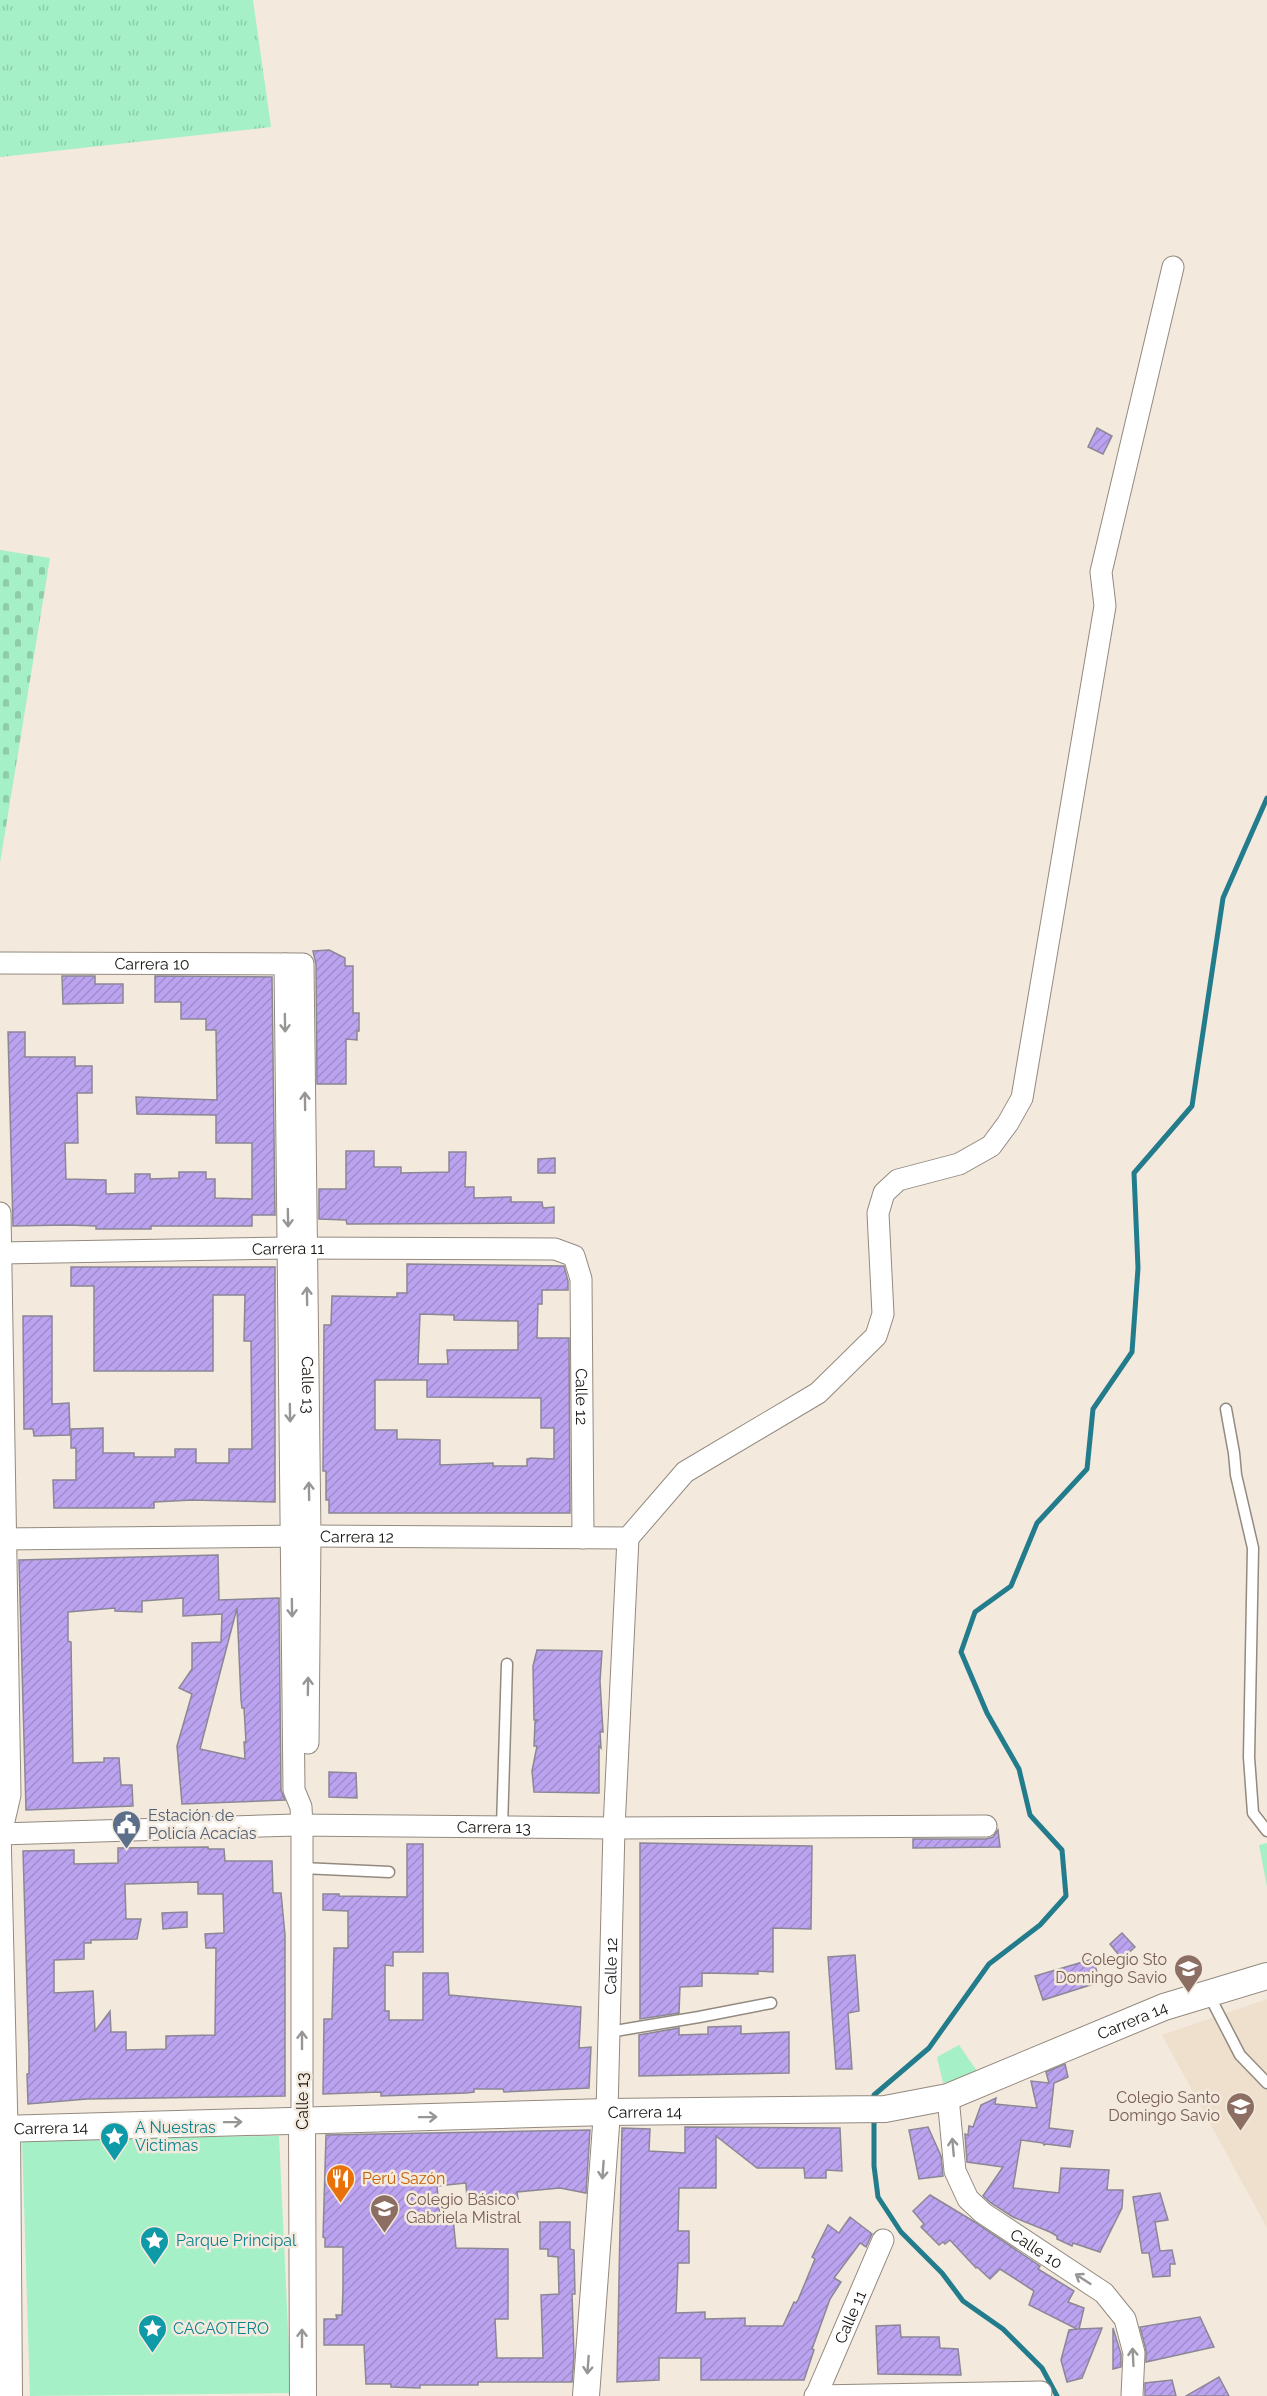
<svg xmlns="http://www.w3.org/2000/svg" width="1267" height="2396" font-family="Raleway,sans-serif">
  <style>
    .built { fill: #eee0cd }
    .grass { fill: url(#grass-tufts) }
    .cemetery { fill: url(#cemetery-stones) }
    .park { fill: #a5f0c7 }
    .lines { fill: none; stroke-linecap: round; stroke-linejoin: round }
    .stream { stroke: #237c8c; stroke-width: 5 }
    .building { fill: url(#building-hatch); stroke: #8b8794; stroke-width: 1.5; fill-rule: evenodd }
    .service-casing { stroke: #938a7f; stroke-width: 13 }
    .minor-casing { stroke: #938a7f; stroke-width: 23 }
    .tertiary-casing { stroke: #938a7f; stroke-width: 28 }
    .service { stroke: #fff; stroke-width: 10 }
    .minor { stroke: #fff; stroke-width: 21 }
    .tertiary { stroke: #fff; stroke-width: 26 }
    .oneway { stroke: #979694 }
    .labels { text-anchor: middle; dominant-baseline: central; stroke-width: 5; stroke-linejoin: round; paint-order: stroke }
    .street-label { font-size: 16px; fill: #181511; stroke: #f3e9dd }
    .service-label { font-size: 16px; fill: #4e5e75; stroke: #f3e9dd; text-anchor: start }
    .education-label { font-size: 16px; fill: #785e54; stroke: #f3e9dd; text-anchor: end }
    .culture-label { font-size: 16px; fill: #0d838f; stroke: #f3e9dd; text-anchor: start }
    .food-label { font-size: 16px; fill: #c56008; stroke: #f3e9dd; text-anchor: start }
  </style>
  <defs>
    <pattern id="grass-tufts" width="24" height="20" patternUnits="userSpaceOnUse" patternTransform="scale(1.5)"><rect width="24" height="20" fill="#a5f0c7"/><path d="M3 7l-1-3M5 7V3M7 7l1-3M15 17l-1-3M17 17v-4M19 17l1-3" fill="none" stroke="#8dcdaa"/></pattern>
    <pattern id="cemetery-stones" width="16" height="16" patternUnits="userSpaceOnUse" patternTransform="scale(1.5)"><rect width="16" height="16" fill="#a5f0c7"/><path d="M2 7V4a2 2 0 0 1 4 0v3zM10 15v-3a2 2 0 0 1 4 0v3z" fill="#8dcdaa"/></pattern>
    <pattern id="building-hatch" width="6" height="6" patternUnits="userSpaceOnUse" patternTransform="scale(1.5)"><rect width="6" height="6" fill="#bba3f0"/><path d="M-1 1l2-2M0 6l6-6M5 7l2-2" fill="none" stroke="#a08bcd"/></pattern>
  </defs>
  <rect width="100%" height="100%" fill="#f3e9dd"/>
  <polygon class="built" points="1267,1999 1267,2228 1162,2035"/>
  <polygon class="grass" points="0,0 253,0 271,127 0,157"/>
  <polygon class="cemetery" points="0,550 50,558 0,863"/>
  <g class="park">
    <polygon points="1267,1843 1267,1887 1259,1845"/>
    <polygon points="959,2045 979,2074 943,2083 937,2057"/>
    <polygon points="279,2136 291,2393 30,2396 22,2138"/>
  </g>
  <g class="lines">
    <g class="stream">
      <polyline points="874,2102 874,2095 929,2048 989,1964 1040,1925 1066,1896 1062,1850 1030,1815 1019,1769 987,1713 961,1652 975,1612 1011,1586 1037,1523 1087,1469 1093,1409 1132,1352 1138,1268 1134,1173 1192,1106 1223,898 1267,798"/>
      <polyline points="874,2117 874,2166 878,2197 901,2232 942,2273 963,2301 1003,2329 1042,2368 1057,2396"/>
    </g>
  </g>
  <g class="building">
    <polygon points="1097,428 1112,436 1103,454 1088,447"/>
    <polygon points="329,950 345,958 345,966 353,966 353,1013 359,1013 359,1031 357,1031 357,1040 346,1039 346,1084 317,1084 316,964 313,951"/>
    <polygon points="62,976 95,976 95,984 123,984 123,1003 63,1004"/>
    <polygon points="155,976 272,977 275,1215 252,1215 252,1226 151,1226 151,1229 96,1229 96,1226 67,1225 13,1226 8,1032 25,1032 25,1057 75,1057 75,1066 92,1066 92,1093 77,1093 78,1143 65,1143 66,1179 106,1180 106,1194 135,1193 135,1174 150,1174 150,1179 179,1178 179,1172 206,1172 206,1179 215,1179 215,1198 252,1199 252,1143 216,1143 216,1115 137,1114 136,1097 217,1100 216,1030 206,1030 206,1019 181,1019 181,1002 155,1002"/>
    <polygon points="346,1151 374,1151 374,1167 401,1167 401,1173 449,1172 449,1152 466,1152 465,1187 474,1187 474,1198 511,1197 511,1202 542,1202 543,1208 554,1207 554,1223 347,1224 346,1220 319,1219 319,1189 346,1189"/>
    <polygon points="555,1158 555,1173 538,1173 538,1159"/>
    <path d="M407,1264L564,1266L568,1281V1290H542V1304H538L537,1338H569L570,1513H329V1500H326V1471H323L324,1325H331L332,1296L397,1297V1293H407ZM420,1314L454,1315V1320L518,1321V1350H447L448,1364H418ZM375,1380H427V1397L541,1398V1428H554V1459L531,1458L527,1459V1466H493V1463L440,1465V1440L397,1439V1430H375Z"/>
    <polygon points="71,1267 275,1267 275,1502 192,1500 154,1502 154,1508 54,1508 53,1480 76,1480 76,1448 71,1448 71,1429 103,1428 103,1453 134,1453 134,1457 175,1457 175,1449 196,1449 196,1463 229,1463 229,1449 252,1449 251,1341 244,1341 245,1295 213,1295 213,1371 94,1371 94,1286 71,1286"/>
    <polygon points="23,1316 52,1316 52,1404 69,1403 70,1435 34,1436 33,1429 24,1429"/>
    <path d="M218,1555L219,1600L279,1598L281,1790L285,1800L182,1804L177,1746L192,1694L179,1688L192,1669V1643L221,1642L222,1614L183,1616V1598L142,1601V1612L115,1611V1608L68,1612V1641L71,1642L73,1763L104,1762V1758H119L121,1785H132L133,1806L26,1810L19,1560ZM237,1608L241,1700L242,1708H244L246,1742H244L245,1759L200,1749Z"/>
    <polygon points="537,1650 602,1651 600,1681 603,1732 600,1732 601,1748 599,1746 599,1793 534,1792 532,1771 537,1746 534,1746 535,1722 537,1720 534,1720 533,1666"/>
    <polygon points="329,1772 356,1773 357,1798 329,1797"/>
    <polygon points="998,1830 1000,1847 913,1848 913,1839 986,1839 993,1837"/>
    <polygon points="640,1843 812,1846 811,1929 773,1928 773,1972 758,1971 758,1974 702,1973 702,1986 680,1987 679,2013 640,2019"/>
    <polygon points="407,1844 423,1844 423,1952 393,1952 393,1966 385,1965 385,2011 389,2011 389,2020 423,2020 423,1973 448,1973 449,1995 581,2007 579,2048 591,2047 589,2088 504,2092 503,2089 474,2089 474,2092 466,2093 381,2096 381,2092 323,2094 324,2019 332,2019 334,1948 348,1948 348,1911 323,1910 323,1894 339,1894 339,1896 407,1897"/>
    <path d="M208,1847V1849H224L225,1861H272L273,1893H281L285,1935V2096L87,2099L28,2104L27,2074H29V2054L23,1851L74,1850V1864L118,1863V1848ZM198,1882V1894H223L224,1933L205,1934L206,1948H216L215,2035L166,2036V2049L126,2050V2032H111L110,2011L95,2031L93,1991L54,1993V1960L84,1959V1943H91V1940L137,1939L141,1919H126L125,1884Z"/>
    <polygon points="187,1912 187,1927 163,1929 162,1913"/>
    <polygon points="1122,1933 1135,1947 1122,1959 1110,1944"/>
    <polygon points="855,1955 859,2011 848,2013 852,2069 836,2069 828,1957"/>
    <polygon points="1093,1959 1100,1982 1043,2000 1035,1976"/>
    <polygon points="741,2026 741,2034 789,2032 789,2073 639,2076 639,2035 679,2028 679,2035 708,2034 708,2027"/>
    <polygon points="1065,2064 1068,2077 1054,2083 1049,2128 1073,2131 1070,2147 1046,2144 1044,2145 1043,2143 1021,2140 1013,2188 1059,2193 1061,2168 1109,2170 1107,2190 1123,2190 1122,2208 1100,2252 1073,2243 1072,2246 1057,2239 1057,2236 1050,2232 1013,2217 991,2203 983,2196 1003,2167 967,2162 965,2134 968,2135 969,2126 973,2127 981,2105 996,2098 995,2104 1037,2108 1031,2081 1049,2083 1046,2072"/>
    <polygon points="685,2127 840,2128 842,2171 826,2170 826,2178 805,2178 804,2168 757,2168 716,2136 716,2188 679,2188 678,2231 689,2231 689,2263 678,2263 676,2313 705,2312 705,2319 745,2318 745,2326 783,2326 794,2302 796,2303 798,2300 815,2259 812,2257 828,2225 839,2233 850,2217 872,2234 866,2247 860,2243 834,2278 841,2282 830,2299 812,2349 814,2350 804,2380 701,2380 701,2358 659,2358 659,2380 617,2382 622,2128 650,2129 649,2151 685,2153"/>
    <polygon points="928,2127 941,2156 943,2176 919,2179 909,2130"/>
    <polygon points="590,2130 586,2193 560,2188 517,2192 518,2199 467,2199 466,2183 437,2186 440,2217 453,2218 456,2248 508,2249 508,2319 495,2319 497,2358 543,2358 541,2295 559,2294 558,2257 548,2256 548,2249 540,2249 540,2222 570,2222 570,2249 574,2250 575,2294 572,2294 574,2357 572,2382 478,2382 478,2385 420,2385 420,2388 391,2387 391,2384 366,2384 364,2345 324,2345 324,2319 337,2319 336,2315 342,2315 343,2289 343,2247 325,2247 325,2238 323,2237 326,2135"/>
    <polygon points="1160,2193 1168,2220 1155,2222 1160,2251 1172,2250 1175,2264 1170,2264 1170,2276 1153,2277 1149,2253 1142,2253 1133,2197"/>
    <polygon points="930,2195 973,2221 1040,2266 1038,2269 1074,2291 1068,2302 1084,2308 1079,2329 1102,2328 1082,2378 1067,2382 1061,2360 1069,2330 1077,2329 1029,2305 1034,2291 1000,2269 990,2279 977,2267 976,2268 950,2240 945,2244 943,2242 939,2245 921,2227 924,2224 913,2211"/>
    <polygon points="1200,2317 1214,2347 1146,2362 1146,2350 1140,2327"/>
    <polygon points="900,2325 901,2337 939,2337 940,2348 958,2349 961,2375 878,2374 876,2326"/>
    <polygon points="1113,2328 1121,2354 1121,2367 1113,2369"/>
    <polygon points="1219,2377 1229,2396 1186,2396"/>
    <polygon points="1172,2380 1176,2396 1145,2396 1145,2383"/>
  </g>
  <g class="lines">
    <defs>
      <g id="service">
        <polyline points="1226,1409 1234,1453 1236,1475 1253,1548 1249,1757 1253,1813 1267,1831"/>
        <polyline points="502,1827 507,1664"/>
        <polyline points="302,1868 389,1872"/>
        <polyline points="1209,1995 1240,2055 1267,2083"/>
        <polyline points="609,2032 699,2017 771,2003"/>
      </g>
      <g id="minor">
        <path id="s1" d="M0,963L303,964L310,1536L308,1743"/>
        <polyline points="285,964 294,1790 301,1807 302,1826 302,2120"/>
        <polyline points="0,1213 10,1795 1,1834"/>
        <path id="s2" d="M0,1253L288,1248L555,1249L574,1256L581,1279L583,1538"/>
        <path id="s3" d="M0,1539L310,1536L628,1538L685,1472L818,1393L876,1336L883,1314L878,1213L884,1193L898,1180L959,1164L991,1146L1008,1123L1022,1098L1105,606L1101,572L1173,267"/>
        <polyline points="0,1829 7,2128"/>
        <path id="s4" d="M0,1834L295,1825L614,1828L986,1826"/>
        <path id="s5" d="M948,2097L955,2171L968,2199L983,2213L1104,2293L1125,2319L1134,2353L1132,2396"/>
        <path id="s6" d="M607,2112L614,1828L628,1538"/>
        <polyline points="815,2396 1041,2392"/>
        <path id="s7" d="M816,2396L883,2240"/>
      </g>
      <g id="tertiary">
        <polyline points="302,2120 303,2396"/>
        <polyline points="7,2128 9,2396"/>
        <path id="s8" d="M0,2129L607,2112L885,2109L948,2097L1164,2007L1267,1976"/>
        <polyline points="586,2396 607,2112"/>
      </g>
    </defs>
    <use href="#service" class="service-casing"/>
    <use href="#minor" class="minor-casing"/>
    <use href="#tertiary" class="tertiary-casing"/>
    <use href="#service" class="service"/>
    <use href="#minor" class="minor"/>
    <use href="#tertiary" class="tertiary"/>
  </g>
  <defs><path id="oneway-shaft" d="M-6 0H5M1.5-3L5.5 0L1.5 3" fill="none" stroke-width="1.6" stroke-linecap="round" stroke-linejoin="round" transform="scale(1.5)"/></defs>
  <g class="oneway">
    <use href="#oneway-shaft" transform="translate(285 1023) rotate(89)"/>
    <use href="#oneway-shaft" transform="translate(305 1101) rotate(-91)"/>
    <use href="#oneway-shaft" transform="translate(288 1218) rotate(89)"/>
    <use href="#oneway-shaft" transform="translate(307 1296) rotate(-91)"/>
    <use href="#oneway-shaft" transform="translate(290 1413) rotate(89)"/>
    <use href="#oneway-shaft" transform="translate(309 1491) rotate(-91)"/>
    <use href="#oneway-shaft" transform="translate(292 1608) rotate(89)"/>
    <use href="#oneway-shaft" transform="translate(308 1686) rotate(-89)"/>
    <use href="#oneway-shaft" transform="translate(302 2040) rotate(-90)"/>
    <use href="#oneway-shaft" transform="translate(428 2117) rotate(-1)"/>
    <use href="#oneway-shaft" transform="translate(233 2122) rotate(-1)"/>
    <use href="#oneway-shaft" transform="translate(953 2147) rotate(-95)"/>
    <use href="#oneway-shaft" transform="translate(603 2170) rotate(94)"/>
    <use href="#oneway-shaft" transform="translate(1083 2279) rotate(-147)"/>
    <use href="#oneway-shaft" transform="translate(302 2338) rotate(-90)"/>
    <use href="#oneway-shaft" transform="translate(1133 2357) rotate(-93)"/>
    <use href="#oneway-shaft" transform="translate(588 2365) rotate(94)"/>
  </g>
  <defs>
    <symbol id="civic-pin" viewBox="-11 -11 22 30"><path d="M0 17L-7.5 6A9.5 9.5 0 1 1 7.5 6Z" fill="#5c6f8a" stroke="#f3e9dd"/><path d="M-.6-6.5H3V-4.5H.6V-3L4-1V1h2V6H-6V1h2V-1L-.6-3ZM-1.2 2.5V6h2.4V2.5Z" fill="#fff"/></symbol>
    <symbol id="school-pin" viewBox="-11 -11 22 30"><path d="M0 17L-7.5 6A9.5 9.5 0 1 1 7.5 6Z" fill="#8d6e63" stroke="#f3e9dd"/><path d="M0-5L7-2L0 1L-7-2ZM-4 1L0 2.5L4 1V4Q0 6-4 4Z" fill="#fff"/></symbol>
    <symbol id="sight-pin" viewBox="-11 -11 22 30"><path d="M0 17L-7.5 6A9.5 9.5 0 1 1 7.5 6Z" fill="#0f9aa8" stroke="#f3e9dd"/><path d="M0-6L1.8-2.2L6-1.7L2.9 1.2L3.7 5.4L0 3.3L-3.7 5.4L-2.9 1.2L-6-1.7L-1.8-2.2Z" fill="#fff"/></symbol>
    <symbol id="restaurant-pin" viewBox="-11 -11 22 30"><path d="M0 17L-7.5 6A9.5 9.5 0 1 1 7.5 6Z" fill="#e8710a" stroke="#f3e9dd"/><path d="M-5-6h1v4h1v-4h1v4h1v-4h1v5L-1.5 .5V6h-2V.5L-5-1ZM5-6V6H3V1.5H1.5Q1.5-4 5-6Z" fill="#fff"/></symbol>
  </defs>
  <g fill-rule="evenodd">
    <use href="#civic-pin" x="110" y="1808" width="33" height="45"/>
    <use href="#school-pin" x="1172" y="1952" width="33" height="45"/>
    <use href="#school-pin" x="1224" y="2090" width="33" height="45"/>
    <use href="#sight-pin" x="98" y="2120" width="33" height="45"/>
    <use href="#restaurant-pin" x="324" y="2162" width="33" height="45"/>
    <use href="#school-pin" x="368" y="2192" width="33" height="45"/>
    <use href="#sight-pin" x="138" y="2224" width="33" height="45"/>
    <use href="#sight-pin" x="136" y="2312" width="33" height="45"/>
  </g>
  <g class="labels">
    <g class="street-label">
      <text stroke="none"><textPath href="#s1" startOffset="152">Carrera 10</textPath></text>
      <text stroke="none"><textPath href="#s2" startOffset="288">Carrera 11</textPath></text>
      <text stroke="none"><textPath href="#s1" startOffset="724">Calle 13</textPath></text>
      <text stroke="none"><textPath href="#s2" startOffset="717">Calle 12</textPath></text>
      <text stroke="none"><textPath href="#s3" startOffset="357">Carrera 12</textPath></text>
      <text stroke="none"><textPath href="#s4" startOffset="494">Carrera 13</textPath></text>
      <text stroke="none"><textPath href="#s6" startOffset="146">Calle 12</textPath></text>
      <text stroke="none"><textPath href="#s8" startOffset="1149">Carrera 14</textPath></text>
      <text transform="translate(302 2101) rotate(-90)">Calle 13</text>
      <text stroke="none"><textPath href="#s8" startOffset="645">Carrera 14</textPath></text>
      <text stroke="none"><textPath href="#s8" startOffset="51">Carrera 14</textPath></text>
      <text stroke="none"><textPath href="#s5" startOffset="190">Calle 10</textPath></text>
      <text stroke="none"><textPath href="#s7" startOffset="86">Calle 11</textPath></text>
    </g>
    <g class="service-label">
      <text x="148" y="1815">Estación de<tspan x="148" dy="18">Policía Acacías</tspan></text>
    </g>
    <g class="education-label">
      <text x="1167" y="1959">Colegio Sto<tspan x="1167" dy="18">Domingo Savio</tspan></text>
      <text x="1220" y="2097">Colegio Santo<tspan x="1220" dy="18">Domingo Savio</tspan></text>
      <text x="406" y="2199" text-anchor="start">Colegio Básico<tspan x="406" dy="18">Gabriela Mistral</tspan></text>
    </g>
    <g class="culture-label">
      <text x="135" y="2127">A Nuestras<tspan x="135" dy="18">Victimas</tspan></text>
      <text x="176" y="2240">Parque Principal</text>
      <text x="173" y="2328">CACAOTERO</text>
    </g>
    <g class="food-label">
      <text x="362" y="2178">Perú Sazón</text>
    </g>
  </g>
</svg>
